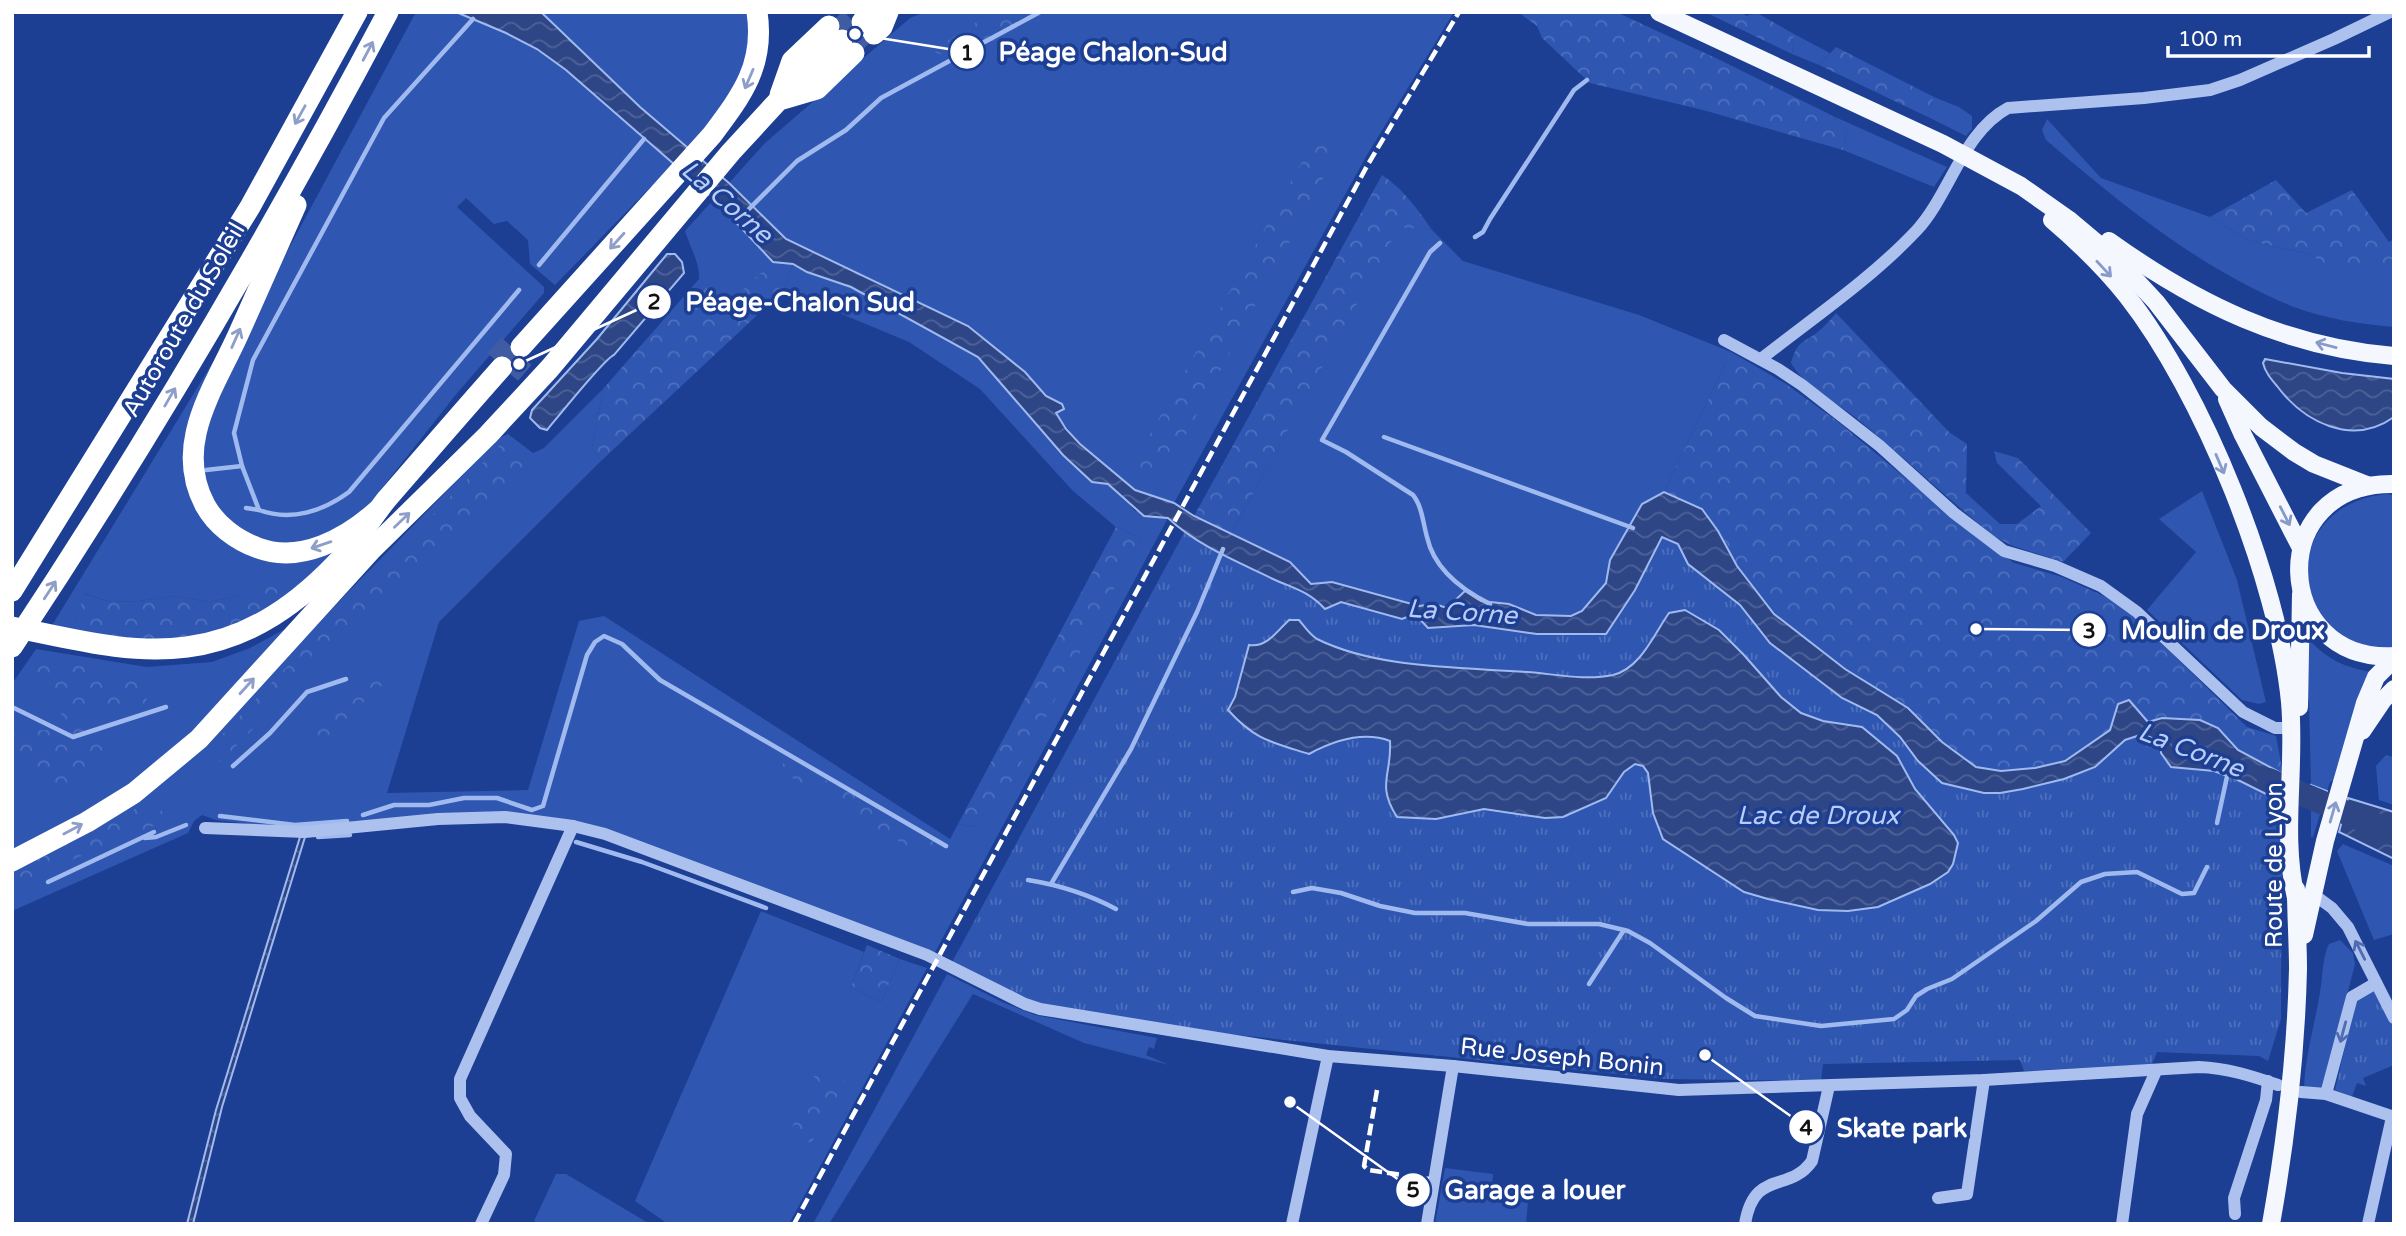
<svg xmlns="http://www.w3.org/2000/svg" width="2406" height="1236" font-family="'Varela Round',sans-serif">
  <style>
    .grass { fill: #2f57b1 }
    .forest { fill: url(#forest-crowns) }
    .park { fill: url(#park-tufts) }
    .water { fill: url(#water-waves); stroke: #a0baf0; stroke-width: 2 }
    .lines { fill: none; stroke-linecap: round; stroke-linejoin: round }
    .stream { stroke: #a0baf0; stroke-width: 4.5 }
    .river { stroke: #2e4686; stroke-width: 24 }
    .highway-tunnel { stroke: #3e5ba3; stroke-width: 21; stroke-dasharray: 21 10; stroke-linecap: butt }
    .minor { stroke: #adc1ef; stroke-width: 12 }
    .major { stroke: #f5f7ff; stroke-width: 18 }
    .highway { stroke: #fff; stroke-width: 21 }
    .rail { stroke: #fff; stroke-width: 4.5; stroke-dasharray: 12 5; stroke-linecap: butt }
    .oneway { stroke: #8e9ec9 }
    .oneway2 { stroke: #889ac9 }
    .oneway3 { stroke: #4f6cb3 }
    .labels { text-anchor: middle; dominant-baseline: central; stroke-width: 7; stroke-linejoin: round; paint-order: stroke }
    .street-label { font-size: 24px; fill: #fff; stroke: #1c3e93 }
    .water-label { font-size: 26px; font-style: italic; fill: #b9ccf5; stroke: #1c3e93 }
    .leader { fill: none; stroke: #fff; stroke-width: 2.5 }
    .callout-dot { fill: #fff; stroke: #1c3e93; stroke-width: 2.5 }
    .mark-label { font-size: 21px; text-anchor: middle; font-weight: bold; fill: #111 }
    .callout-label { font-size: 26px; text-anchor: middle; font-weight: bold; fill: #fff; stroke: #1c3e93; stroke-width: 7; stroke-linejoin: round; paint-order: stroke }
  </style>
  <defs>
    <pattern id="forest-crowns" width="20" height="18" patternUnits="userSpaceOnUse" patternTransform="scale(1.75)"><rect width="20" height="18" fill="#2f57b1"/><path d="M2 6a3 3 0 1 1 6 0M12 15a3 3 0 1 1 6 0" fill="none" stroke="#4e70bd"/></pattern>
    <pattern id="park-tufts" width="24" height="20" patternUnits="userSpaceOnUse" patternTransform="scale(1.75)"><rect width="24" height="20" fill="#2f57b1"/><path d="M3 7l-1-3M5 7V3M7 7l1-3M15 17l-1-3M17 17v-4M19 17l1-3" fill="none" stroke="#4e70bd"/></pattern>
    <pattern id="water-waves" width="16" height="10" patternUnits="userSpaceOnUse" patternTransform="scale(1.75)"><rect width="16" height="10" fill="#2e4686"/><path d="M0 5q4-4 8 0t8 0" fill="none" stroke="#4d6298"/></pattern>
  </defs>
  <rect width="100%" height="100%" fill="#1c3e93"/>
  <g class="grass">
    <polygon points="416,12 456,12 506,33 537,49 566,70 674,163 555,285 530,264 528,240 507,221 494,224 466,198 457,207 544,287 544,293 458,392 360,516 308,544 276,546 250,536 229,521 208,492 201,466 202,435 273,278"/>
    <polygon points="541,12 749,12 748,54 738,89 689,148 640,107"/>
    <path d="M1454,12L1367,155L1174,503C1161,499 1144,496 1133,488C1107,471 1072,438 1056,412H1061L1064,409L1062,404L1046,396L1025,372L968,326L786,239L729,183L765,143L910,18L922,13Z"/>
    <polygon points="1794,34 1830,53 1819,65 1792,54"/>
    <polygon points="1934,97 1959,107 1972,116 1972,129 1966,136 1928,117"/>
    <polygon points="1833,116 1947,167 1934,187 1843,150 1847,131"/>
    <path d="M2047,119L2101,178L2210,217L2250,241L2310,254L2324,263H2394V327C2360,324 2326,319 2294,307C2200,269 2122,205 2046,140L2042,130Z"/>
    <path d="M714,199L773,262L727,305L699,279C700,263 690,247 685,231Z"/>
    <polygon points="1399,226 1432,230 1463,261 1639,315 1731,352 1664,492 1642,504 1610,560 1606,583 1582,612 1571,616 1536,615 1509,604 1481,601 1465,591 1447,608 1435,604 1420,606 1332,582 1311,584 1290,562 1231,534"/>
    <polygon points="793,264 807,272 851,287 978,357 1063,455 1092,481 1108,483 1121,494 1135,511 1168,518 933,956 606,833 515,813 290,829 216,820 202,815 194,821 188,833 12,911 12,869 196,752 349,591 499,438 508,434 533,453 544,448 603,389 592,448 601,461 439,622 387,793 528,790 579,621 604,616 950,839 958,824 977,827 1141,538 1116,527 1073,491 980,389 909,342 784,290"/>
    <polygon points="224,344 186,444 184,477 200,512 239,548 336,548 340,552 292,595 250,590 230,598 208,602 175,596 139,601 111,602 85,594 73,631 51,627"/>
    <polygon points="2202,491 2237,580 2266,702 2259,704 2242,700 2147,610 2196,552 2159,519"/>
    <path d="M2386,494L2394,495V650C2383,649 2366,650 2356,645C2277,604 2297,503 2386,494Z"/>
    <polygon points="287,628 290,632 149,775 12,855 12,684 36,649 147,667 212,662 250,648"/>
    <path d="M2306,637C2329,660 2339,665 2370,672L2362,688L2334,780L2330,782L2327,791L2311,785L2309,702L2304,686Z"/>
    <polygon points="2386,755 2394,757 2394,805 2379,800 2376,766"/>
    <polygon points="2311,803 2322,808 2313,837 2311,837"/>
    <polygon points="2343,844 2394,866 2394,934 2374,940 2337,851"/>
    <polygon points="761,911 864,952 851,987 881,1002 900,959 927,968 789,1224 668,1224 635,1201"/>
    <path d="M2340,940L2353,953L2355,964L2323,1089L2304,1088C2305,1056 2315,1024 2320,992C2323,976 2322,958 2329,944Z"/>
    <polygon points="947,974 1002,1002 1035,1015 1157,1038 1154,1049 1149,1047 1146,1055 1169,1065 1084,1043 973,994 829,1224 813,1224"/>
    <polygon points="1445,1168 1493,1174 1492,1187 1529,1190 1526,1224 1435,1224"/>
    <polygon points="556,1174 566,1174 650,1224 539,1224 534,1221"/>
  </g>
  <g class="forest">
    <polygon points="992,12 1059,12 952,59 932,51"/>
    <polygon points="1518,12 1616,12 1720,60 1833,116 1847,131 1843,150 1703,110 1590,83 1542,38 1537,26"/>
    <polygon points="1705,12 1743,12 1746,16 1757,13 1794,34 1792,54"/>
    <polygon points="1836,47 1934,97 1928,117 1819,65"/>
    <polygon points="1313,142 1339,149 1166,472 1132,467"/>
    <path d="M1382,175C1404,190 1417,208 1432,230L1399,227L1231,534L1194,516Z"/>
    <polygon points="2276,180 2306,213 2352,190 2389,242 2394,239 2394,263 2323,263 2310,254 2250,241 2210,217"/>
    <polygon points="773,262 793,264 784,290 601,461 592,448 603,389 699,279 727,304"/>
    <path d="M1836,313L1949,432L1967,444L1966,493L2000,524H2017L2041,506L1997,463L1994,451L2018,458L2091,533L2063,562L2013,546L1995,537C1949,500 1906,459 1860,421C1839,404 1804,386 1791,363C1798,338 1804,344 1820,330C1826,325 1831,319 1836,313Z"/>
    <polygon points="1731,352 1786,384 1837,421 1968,530 2014,563 2062,577 2106,597 2138,620 2247,727 2276,736 2283,774 2238,750 2218,728 2200,720 2162,718 2148,722 2129,700 2118,704 2110,730 2065,761 2035,768 2001,771 1977,767 1942,742 1908,708 1845,669 1774,614 1737,566 1718,531 1702,509 1664,492"/>
    <polygon points="502,443 533,469 465,536 376,612 369,609 221,762 207,750"/>
    <polygon points="1116,527 1141,538 993,816 977,827 958,824"/>
    <polygon points="292,577 297,588 292,595 221,637 155,642 73,631 84,594 111,602 139,601 175,596 208,602 230,598 266,583"/>
    <path d="M47,659L144,679L147,703L86,714L88,733L103,749L68,785L45,789L22,771L12,746V721C32,729 46,738 62,719L58,701L33,687L27,676Z"/>
    <polygon points="375,677 382,685 317,746 310,739"/>
    <polygon points="786,760 951,844 939,865 779,770"/>
    <polygon points="154,799 168,820 12,885 12,873"/>
    <polygon points="867,945 900,959 881,1002 851,987"/>
    <polygon points="817,1070 844,1081 838,1102 811,1143 790,1132"/>
  </g>
  <g class="park">
    <polygon points="1184,533 1219,553 1311,595 1325,609 1341,602 1402,619 1415,614 1428,628 1474,625 1537,634 1606,634 1635,589 1662,536 1678,544 1688,564 1740,605 1770,643 1842,698 1877,715 1900,737 1918,761 1942,783 2095,767 2125,740 2143,734 2161,742 2171,767 2214,771 2238,780 2282,802 2281,1019 2268,1061 2259,1056 2157,1052 2152,1064 2024,1071 2020,1060 1823,1064 1821,1081 1666,1079 1159,1027 1028,1002 950,966"/>
    <polygon points="2371,990 2380,994 2394,1027 2394,1065 2363,1078 2366,1086 2357,1083 2352,1097 2335,1090 2357,996"/>
  </g>
  <g class="water">
    <path d="M456,12H541L640,107L729,183L786,239L968,326L1025,372L1046,396L1062,404L1064,409L1056,413L1066,429L1080,444L1135,490L1174,503L1194,516L1290,562L1311,584L1332,582L1419,606L1435,604L1447,608L1465,591L1481,601L1509,604L1536,615L1571,616L1582,611L1606,583L1610,560L1642,504L1664,492L1702,509L1718,531L1737,566L1774,614L1845,669L1908,708L1942,742L1976,767L2001,771L2035,768L2065,761L2110,730L2118,704L2129,700L2148,722L2162,718L2200,720L2218,728L2238,750L2283,774L2282,802L2238,780L2214,771L2171,767L2161,753V742L2143,734L2125,740L2095,767L2064,779L2023,789L2000,793H1984L1942,783L1918,761L1900,737L1877,715L1842,698L1770,643L1740,605L1688,564L1678,544L1662,537L1635,590L1606,634H1537L1474,625L1428,628L1415,614L1402,619L1341,602L1325,609C1308,591 1295,589 1273,579C1236,561 1198,546 1168,518L1144,516L1108,484L1092,482L1063,455L978,357L851,287L807,272L793,264L773,262L714,199L566,70L537,49L506,33Z"/>
    <path d="M667,254H675L682,262L684,273L614,355C605,358 557,418 547,430L540,428L530,418L532,410L597,339Z"/>
    <path d="M2265,359L2342,373L2394,379V417C2352,447 2304,422 2277,386C2271,379 2265,372 2263,363Z"/>
    <path d="M1685,610L1719,630L1743,654L1781,697L1801,713L1823,721L1862,727L1897,756L1915,789L1954,835L1958,843L1953,864L1948,872L1930,884L1878,907L1848,911L1818,910L1768,899L1744,892L1663,839L1653,813L1648,773L1643,766L1635,764L1624,772L1606,798L1563,817L1545,818L1484,809L1436,819L1397,817C1376,784 1392,775 1390,741C1363,731 1333,741 1309,754C1271,742 1255,740 1228,710L1235,697L1249,645C1267,648 1277,631 1289,620H1299C1304,626 1310,635 1317,639C1378,669 1460,667 1527,672C1555,674 1585,681 1613,675C1641,668 1654,634 1669,613Z"/>
    <polygon points="2311,785 2327,791 2322,808 2311,803"/>
    <polygon points="2348,798 2394,812 2394,859 2339,832"/>
    <polygon points="300,837 305,837 222,1107 193,1224 187,1224 216,1110"/>
  </g>
  <g class="lines">
    <g class="stream">
      <polyline points="748,210 797,161 846,130 881,98 1040,12"/>
      <polyline points="1475,237 1483,232 1490,219 1574,90 1587,80"/>
      <path d="M1440,243L1430,252L1322,440L1346,452L1413,495C1422,506 1423,523 1427,537C1434,569 1462,590 1490,604"/>
      <polyline points="539,265 644,139"/>
      <polyline points="1384,437 1633,528"/>
      <polyline points="242,466 234,433 253,360 384,118 473,19"/>
      <polyline points="206,470 242,466 259,510 246,508"/>
      <path d="M259,510C291,522 323,511 349,492L519,290"/>
      <polyline points="12,707 73,737 166,707"/>
      <polyline points="233,766 270,733 307,692 346,679"/>
      <polyline points="363,815 394,805 429,805 464,798 497,798 532,810 543,806 587,655 595,642 604,636 622,644 660,680 946,846"/>
      <polyline points="220,816 295,825 347,821"/>
      <polyline points="2217,823 2228,772"/>
      <polyline points="318,837 350,835"/>
      <polyline points="145,838 156,837 186,825"/>
      <polyline points="576,842 642,862 766,908"/>
      <path d="M1028,880C1059,885 1088,894 1116,909"/>
      <polyline points="48,882 154,832"/>
      <polyline points="1051,884 1131,749 1197,612 1223,549"/>
      <polyline points="1293,892 1312,888 1341,893 1380,906 1415,913 1465,913 1528,924 1599,924 1628,931 1650,943 1726,998 1755,1016 1821,1026 1894,1019 1907,1010 1916,996 1927,989 1952,979 2036,921 2081,882 2105,874 2137,872 2182,894 2194,893 2207,867"/>
      <polyline points="1589,984 1624,930"/>
    </g>
    <polyline class="river" points="2269,780 2394,833"/>
    <g class="highway-tunnel">
      <polyline points="835,33 856,14"/>
      <polyline points="849,48 869,29"/>
      <polyline points="495,360 513,340"/>
      <polyline points="510,374 528,353"/>
    </g>
    <g class="minor">
      <polyline points="1724,340 1778,369 1802,385 1880,446 1954,513 2004,551 2055,566 2101,586 2137,612 2243,712 2275,728 2292,728"/>
      <path d="M1761,359C1813,318 1871,279 1917,230C1950,194 1963,132 2008,108L2144,98L2210,90L2240,80L2334,39L2390,12"/>
      <polyline points="205,828 305,832 438,819 505,817 573,826"/>
      <polyline points="2313,894 2332,908 2348,927 2394,1018"/>
      <polyline points="2301,1092 2326,1094 2394,1117"/>
      <polyline points="2326,1094 2352,997 2376,983"/>
      <polyline points="1938,1198 1967,1194 1984,1080"/>
      <polyline points="2235,1214 2234,1198 2266,1100 2268,1081"/>
      <path d="M481,1224L504,1175L506,1154L470,1116L460,1098V1079L573,826L605,834L927,955L1025,1004L1040,1009L1328,1056L1453,1066L1679,1090L1984,1080L2199,1067C2227,1068 2252,1076 2278,1085"/>
      <polyline points="1292,1224 1328,1056"/>
      <polyline points="1427,1224 1453,1066"/>
      <path d="M1745,1224C1754,1168 1789,1194 1812,1161L1829,1086"/>
      <polyline points="2122,1224 2137,1114 2156,1071"/>
      <polyline points="2368,1224 2392,1117"/>
    </g>
    <g class="major">
      <polyline points="1659,12 1943,144 2021,186 2068,219 2118,261 2156,302 2223,389 2261,427 2294,452 2314,464 2367,485"/>
      <path d="M2052,220C2079,243 2105,268 2127,296C2203,393 2278,579 2290,702C2296,767 2281,835 2296,898"/>
      <path d="M2109,241C2197,304 2285,347 2394,356"/>
      <polyline points="2227,399 2243,435 2301,548"/>
      <path d="M2394,484C2263,482 2272,663 2394,656"/>
      <polyline points="2299,707 2301,594"/>
      <polyline points="2362,731 2383,700 2394,689"/>
      <polyline points="2304,935 2325,841 2365,703 2376,677 2394,659"/>
      <path d="M2271,1224C2286,1140 2296,1055 2298,969C2298,943 2296,916 2296,889"/>
    </g>
    <g class="highway">
      <polyline points="862,22 872,12"/>
      <polyline points="874,34 882,27 888,12"/>
      <polyline points="780,95 792,61 829,26"/>
      <polyline points="783,99 817,89 854,53"/>
      <path d="M296,205C277,248 257,292 238,335C213,390 173,445 205,505C216,525 236,540 258,548C301,564 347,538 378,510"/>
      <path d="M521,347L712,135C742,95 765,65 757,12"/>
      <polyline points="12,591 250,207 357,12"/>
      <path d="M12,627C69,638 129,655 187,647C251,639 301,602 344,555C359,538 372,518 386,500C425,455 463,411 502,367"/>
      <path d="M12,647C148,442 273,229 388,12"/>
      <polyline points="12,861 87,822 134,793 199,739 372,549 488,435 550,368 731,152 778,101 842,40"/>
    </g>
    <g class="rail">
      <polyline points="1377,1090 1364,1166 1368,1170 1429,1179"/>
      <polyline points="794,1224 1367,166 1459,12"/>
    </g>
  </g>
  <defs><path id="oneway-shaft" d="M-6 0H5M1.5-3L5.5 0L1.5 3" fill="none" stroke-width="1.6" stroke-linecap="round" stroke-linejoin="round" transform="scale(1.75)"/></defs>
  <g class="oneway">
    <use href="#oneway-shaft" transform="translate(368 51) rotate(-62)"/>
    <use href="#oneway-shaft" transform="translate(749 79) rotate(113)"/>
    <use href="#oneway-shaft" transform="translate(300 115) rotate(119)"/>
    <use href="#oneway-shaft" transform="translate(617 241) rotate(132)"/>
    <use href="#oneway-shaft" transform="translate(236 338) rotate(-66)"/>
    <use href="#oneway-shaft" transform="translate(170 397) rotate(-60)"/>
    <use href="#oneway-shaft" transform="translate(402 520) rotate(-44)"/>
    <use href="#oneway-shaft" transform="translate(321 545) rotate(161)"/>
    <use href="#oneway-shaft" transform="translate(50 590) rotate(-57)"/>
    <use href="#oneway-shaft" transform="translate(247 686) rotate(-48)"/>
    <use href="#oneway-shaft" transform="translate(73 829) rotate(-28)"/>
  </g>
  <g class="oneway2">
    <use href="#oneway-shaft" transform="translate(2104 269) rotate(47)"/>
    <use href="#oneway-shaft" transform="translate(2326 345) rotate(-165)"/>
    <use href="#oneway-shaft" transform="translate(2220 464) rotate(67)"/>
    <use href="#oneway-shaft" transform="translate(2285 516) rotate(63)"/>
    <use href="#oneway-shaft" transform="translate(2333 812) rotate(-74)"/>
  </g>
  <g class="oneway3">
    <use href="#oneway-shaft" transform="translate(2360 950) rotate(-117)"/>
    <use href="#oneway-shaft" transform="translate(2343 1032) rotate(105)"/>
  </g>
  <g class="labels">
    <g class="street-label">
      <text transform="translate(184 320) rotate(-60)">Autoroute du Soleil</text>
      <text transform="translate(2274 865) rotate(-90)">Route de Lyon</text>
      <text transform="translate(1562 1057) rotate(6)">Rue Joseph Bonin</text>
    </g>
    <g class="water-label">
      <text transform="translate(727 202) rotate(41)">La Corne</text>
      <text transform="translate(1462 612) rotate(4)">La Corne</text>
      <text transform="translate(2191 750) rotate(21)">La Corne</text>
      <text x="1818" y="815">Lac de Droux</text>
    </g>
  </g>
  <path class="leader" d="M855 34L967 52M519 364L654 302M1976 629L2089 630M1705 1055L1806 1127M1290 1102L1413 1190"/>
  <g class="callout-dot">
    <circle cx="855" cy="34" r="7"/>
    <circle cx="519" cy="364" r="7"/>
    <circle cx="1976" cy="629" r="7"/>
    <circle cx="1705" cy="1055" r="7"/>
    <circle cx="1290" cy="1102" r="7"/>
    <circle cx="967" cy="52" r="18"/>
    <circle cx="654" cy="302" r="18"/>
    <circle cx="2089" cy="630" r="18"/>
    <circle cx="1806" cy="1127" r="18"/>
    <circle cx="1413" cy="1190" r="18"/>
  </g>
  <g class="mark-label">
    <text x="967" y="60">1</text>
    <text x="654" y="309">2</text>
    <text x="2089" y="638">3</text>
    <text x="1806" y="1135">4</text>
    <text x="1413" y="1197">5</text>
  </g>
  <g class="callout-label">
    <text x="1113" y="61">Péage Chalon-Sud</text>
    <text x="800" y="311">Péage-Chalon Sud</text>
    <text x="2223" y="639">Moulin de Droux</text>
    <text x="1902" y="1137">Skate park</text>
    <text x="1535" y="1199">Garage a louer</text>
  </g>
  <rect width="2406" height="1236" fill="none" stroke="#ffffff" stroke-width="28"/>
  <path d="M2168 46v10h201v-10" fill="none" stroke="#ffffff" stroke-width="3.5"/>
  <text x="2178" y="46" font-size="21" fill="#ffffff" stroke="#1c3e93" stroke-width="5" paint-order="stroke">100 m</text>
</svg>
